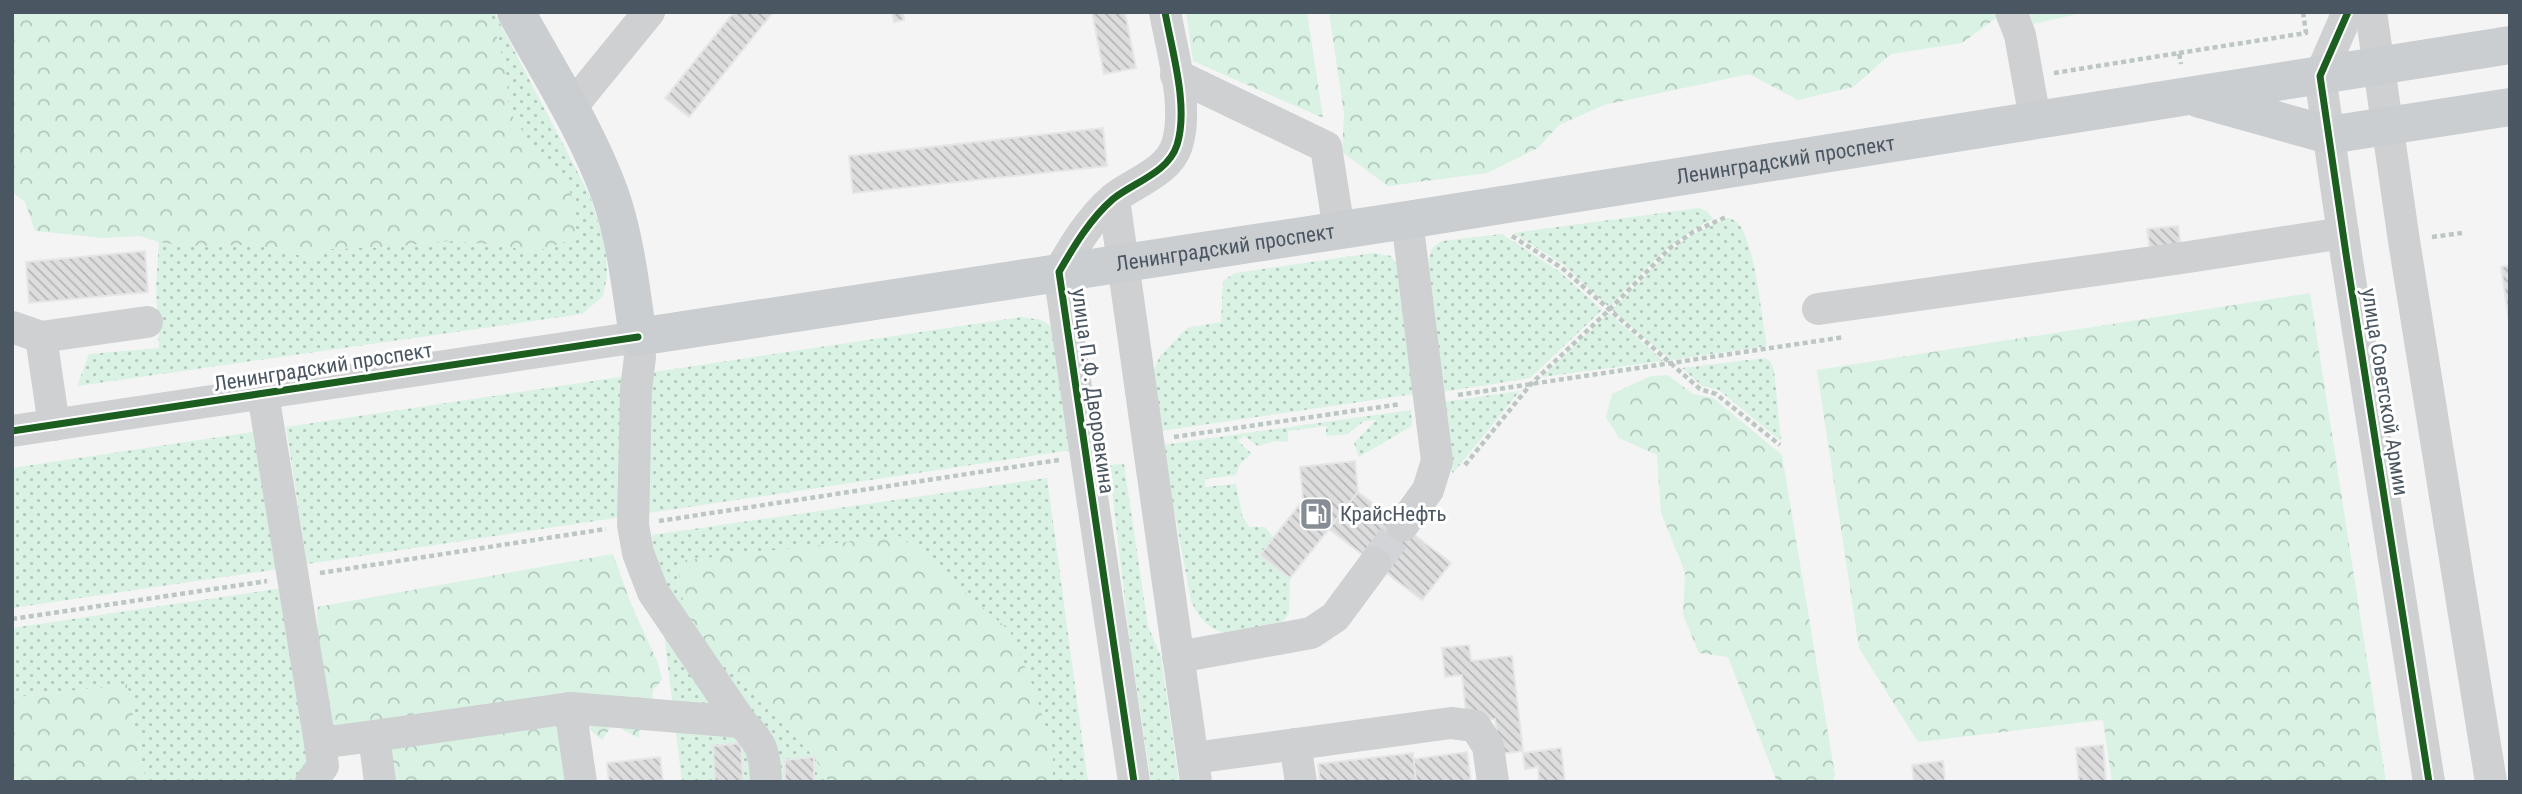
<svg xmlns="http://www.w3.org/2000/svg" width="2522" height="794" font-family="'Roboto Condensed',sans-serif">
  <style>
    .green { fill: url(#green-dots) }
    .forest { fill: url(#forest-crowns) }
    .building { fill: url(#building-back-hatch); stroke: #e5e6e7; stroke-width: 2 }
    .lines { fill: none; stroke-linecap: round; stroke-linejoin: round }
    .minor-tunnel { stroke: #d2d4d7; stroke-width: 32; stroke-dasharray: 32 16; stroke-linecap: butt }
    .path { stroke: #bcc7c4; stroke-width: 4.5; stroke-dasharray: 5 3.5; stroke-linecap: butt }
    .minor { stroke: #ced0d2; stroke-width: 32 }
    .major { stroke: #caced1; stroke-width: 38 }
    .cycleway-casing { stroke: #fff; stroke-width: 11 }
    .cycleway { stroke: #1b5e20; stroke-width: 7 }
    .labels { text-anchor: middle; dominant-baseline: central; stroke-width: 6; stroke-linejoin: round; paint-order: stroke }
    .street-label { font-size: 21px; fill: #4a5661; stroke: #fff }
    .poi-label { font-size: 21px; fill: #4a5661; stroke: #fff; text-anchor: start }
  </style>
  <defs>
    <pattern id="green-dots" width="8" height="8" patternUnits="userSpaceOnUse" patternTransform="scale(1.75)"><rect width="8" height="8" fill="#d9f2e3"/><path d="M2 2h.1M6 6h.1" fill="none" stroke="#b2c7bb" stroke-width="1.8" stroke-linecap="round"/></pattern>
    <pattern id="forest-crowns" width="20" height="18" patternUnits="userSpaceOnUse" patternTransform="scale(1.75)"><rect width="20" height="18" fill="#d9f2e3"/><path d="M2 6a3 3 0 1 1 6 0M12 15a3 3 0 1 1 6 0" fill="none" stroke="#b2c7bb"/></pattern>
    <pattern id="building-back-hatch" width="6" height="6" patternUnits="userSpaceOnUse" patternTransform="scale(1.75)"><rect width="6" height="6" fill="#ddddde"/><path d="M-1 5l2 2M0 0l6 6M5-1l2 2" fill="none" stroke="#b5b6b7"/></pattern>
  </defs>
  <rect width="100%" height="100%" fill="#f4f4f4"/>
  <g class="green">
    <polygon points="490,12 494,12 590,196 606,246 607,276 603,296 582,314 77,386 89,354 159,348 156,286 159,242 184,246 255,245 311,258 327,249 392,247 450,241 499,245 535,252 575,203 563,178 541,159 509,111 506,71"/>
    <path d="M1699,208L1707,211L1713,219C1669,240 1643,272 1609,307L1564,265L1513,233Z"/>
    <path d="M1728,218C1733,219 1738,222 1741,227C1756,253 1761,314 1767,346L1671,360L1612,310L1671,250L1694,234Z"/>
    <polygon points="1502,234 1560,272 1602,310 1530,378 1442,392 1428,263 1432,248 1442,241"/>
    <polygon points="1373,253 1391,256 1401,271 1414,394 1160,431 1153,372 1160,356 1187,328 1221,322 1223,281 1235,273"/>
    <polygon points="1609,313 1663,361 1542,377"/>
    <polygon points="1022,317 1041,320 1053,327 1078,449 307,564 286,427"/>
    <polygon points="1765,358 1770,361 1774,370 1781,441 1719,390 1702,386 1682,368"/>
    <polygon points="1520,391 1453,473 1447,466 1443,402"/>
    <path d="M1411,410L1412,426L1359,457L1354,443L1376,420L1364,421L1348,434L1326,436V426L1288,431V442L1275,441L1258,446L1244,436L1238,441L1252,454L1240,464L1236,475L1205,479V487L1236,484L1242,515L1249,527H1265L1274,538L1260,555L1290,578L1289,613L1278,628C1238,633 1211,645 1191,601L1162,445Z"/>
    <polygon points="259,431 279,569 12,608 12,468"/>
    <polygon points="1124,464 1148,626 1161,656 1179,782 1151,782 1130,643 1109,465"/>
    <polygon points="1047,478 1088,782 682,782 652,535"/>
    <polygon points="283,588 315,780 146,782 127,684 12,698 12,628"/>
  </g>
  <g class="forest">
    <polygon points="12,12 490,12 506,71 509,111 541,159 563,177 575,203 576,238 535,252 499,245 450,241 392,247 327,249 311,258 255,245 184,246 159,242 140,236 104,238 35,231 25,202 12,192"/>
    <polygon points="1186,12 1307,12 1323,118 1193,61"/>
    <polygon points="1329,12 1994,12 1996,18 1962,43 1891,54 1853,87 1798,100 1749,74 1604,105 1559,125 1538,148 1487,173 1388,186 1342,152 1344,114"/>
    <polygon points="2029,12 2086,12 2033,24"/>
    <polygon points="2310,293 2386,782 2112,782 2103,720 1918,742 1859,648 1817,370"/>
    <polygon points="1668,375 1693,394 1713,398 1782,455 1835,775 1832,782 1777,782 1728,657 1699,653 1683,615 1685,572 1661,513 1657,455 1619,438 1606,417 1612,394 1651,376"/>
    <polygon points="900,536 1010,631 1035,691 1053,751 1053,782 829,782 814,757 686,623 677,561"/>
    <polygon points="613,554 631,604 658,663 662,680 653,690 652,704 641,703 639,738 623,730 622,717 613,724 602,740 590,730 576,706 578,782 387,782 379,723 346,739 331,725 319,688 317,607"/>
    <polygon points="127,684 146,782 12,782 12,698"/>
  </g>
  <g class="building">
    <polygon points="734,12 773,12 689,117 665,98"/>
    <polygon points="892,12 903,12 904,20 894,22"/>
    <polygon points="1092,12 1125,12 1136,68 1104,74"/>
    <polygon points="1103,128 1107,166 853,193 849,156"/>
    <polygon points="2178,226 2182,253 2151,257 2147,229"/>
    <polygon points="145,251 148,292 29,303 26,262"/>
    <polygon points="2510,265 2510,329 2501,267"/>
    <polygon points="1355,461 1358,492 1290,578 1260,555 1303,500 1300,467"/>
    <polygon points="1358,492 1451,563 1422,600 1329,529"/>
    <polygon points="1469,645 1471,661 1512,656 1523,751 1500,754 1495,719 1467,722 1462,675 1445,677 1442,648"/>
    <polygon points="741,743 743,782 715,782 713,746"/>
    <polygon points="2103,745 2106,782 2079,782 2076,748"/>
    <polygon points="1561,748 1565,782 1539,782 1538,767 1525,769 1523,753"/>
    <polygon points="1467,752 1471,782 1416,782 1413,759"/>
    <polygon points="1413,753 1416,782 1320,782 1318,764"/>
    <polygon points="660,757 663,782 609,782 607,763"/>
    <polygon points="814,757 814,782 785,782 785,760"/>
    <polygon points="1943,761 1945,782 1914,782 1912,765"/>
  </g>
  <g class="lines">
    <polyline class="minor-tunnel" points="1375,563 1402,526"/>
    <g class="path">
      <polyline points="2179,53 2306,33 2303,12"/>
      <polyline points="2054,73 2179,53 2181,64"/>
      <polyline points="1512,236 1562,268 1700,389 1716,394 1780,445"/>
      <polyline points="2432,237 2462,233"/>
      <polyline points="1458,395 1844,337"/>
      <polyline points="1174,437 1401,404"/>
      <polyline points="1465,465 1531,384 1609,310 1670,248 1693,232 1728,216"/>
      <polyline points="659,521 1059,460"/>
      <polyline points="320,573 606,529"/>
      <polyline points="12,619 267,581"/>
    </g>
    <g class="minor">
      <polyline points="2011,12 2020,35 2035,119"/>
      <polyline points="2348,12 2320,76 2346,254 2429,782"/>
      <polyline points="2371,12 2404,241 2491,782"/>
      <polyline points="1176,75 1326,147 1339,230"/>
      <polyline points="569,110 649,12"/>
      <polyline points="1114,199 1196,782"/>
      <polyline points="1818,309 2182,258 2343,233"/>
      <polyline points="12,327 41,337 147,322"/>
      <polyline points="41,337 54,425"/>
      <polyline points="263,394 320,743 374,736 380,782"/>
      <polyline points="12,431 638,337 640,357 636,390 633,525 638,553 653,592 741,722"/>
      <polyline points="1402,526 1428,490 1437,461 1407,220"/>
      <polyline points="1178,657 1311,633 1335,617 1375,563"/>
      <polyline points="374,736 570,708"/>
      <polyline points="1295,744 1301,782"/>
      <polyline points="1193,758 1451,723 1475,726 1488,746 1493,782"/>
      <polyline points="311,782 323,766 320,743"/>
      <path d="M581,782L570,708L741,722C762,743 765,752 766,782"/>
      <path d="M1134,782L1059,272C1074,246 1090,219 1113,199C1134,182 1168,173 1177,145C1189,107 1172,51 1165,12"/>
    </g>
    <g class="major">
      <path id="s1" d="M516,12C549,72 587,131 610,194C626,240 631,290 638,337L1407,220L2510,45"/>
      <polyline points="2200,99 2329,135 2510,107"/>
    </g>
    <defs>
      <g id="cycleway">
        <polyline points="2348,12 2320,76 2346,254 2429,782"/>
        <polyline points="12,431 638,337"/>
        <path d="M1134,782L1059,272C1074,246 1090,219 1113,199C1134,182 1168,173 1177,145C1189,107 1172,51 1165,12"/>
      </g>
    </defs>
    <use href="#cycleway" class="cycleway-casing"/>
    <use href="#cycleway" class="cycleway"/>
  </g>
  <defs>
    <symbol id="fuel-square" viewBox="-11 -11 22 22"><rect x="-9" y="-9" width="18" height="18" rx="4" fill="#868d94" stroke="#fff"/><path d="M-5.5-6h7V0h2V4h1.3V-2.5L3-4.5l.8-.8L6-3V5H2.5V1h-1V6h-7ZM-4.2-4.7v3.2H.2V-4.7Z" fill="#fff"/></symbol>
  </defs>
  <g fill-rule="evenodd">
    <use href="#fuel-square" x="1297" y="495" width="38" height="38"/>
  </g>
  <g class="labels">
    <g class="street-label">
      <text stroke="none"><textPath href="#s1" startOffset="1512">Ленинградский проспект</textPath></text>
      <text stroke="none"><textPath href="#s1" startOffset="945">Ленинградский проспект</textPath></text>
      <text transform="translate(323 367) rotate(-9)">Ленинградский проспект</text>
      <text transform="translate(1093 391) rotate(82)">улица П.Ф. Дворовкина</text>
      <text transform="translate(2385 392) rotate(81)">улица Советской Армии</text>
    </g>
    <g class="poi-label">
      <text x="1340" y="514">КрайсНефть</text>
    </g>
  </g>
  <rect width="2522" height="794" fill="none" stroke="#4a5661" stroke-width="28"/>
</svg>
